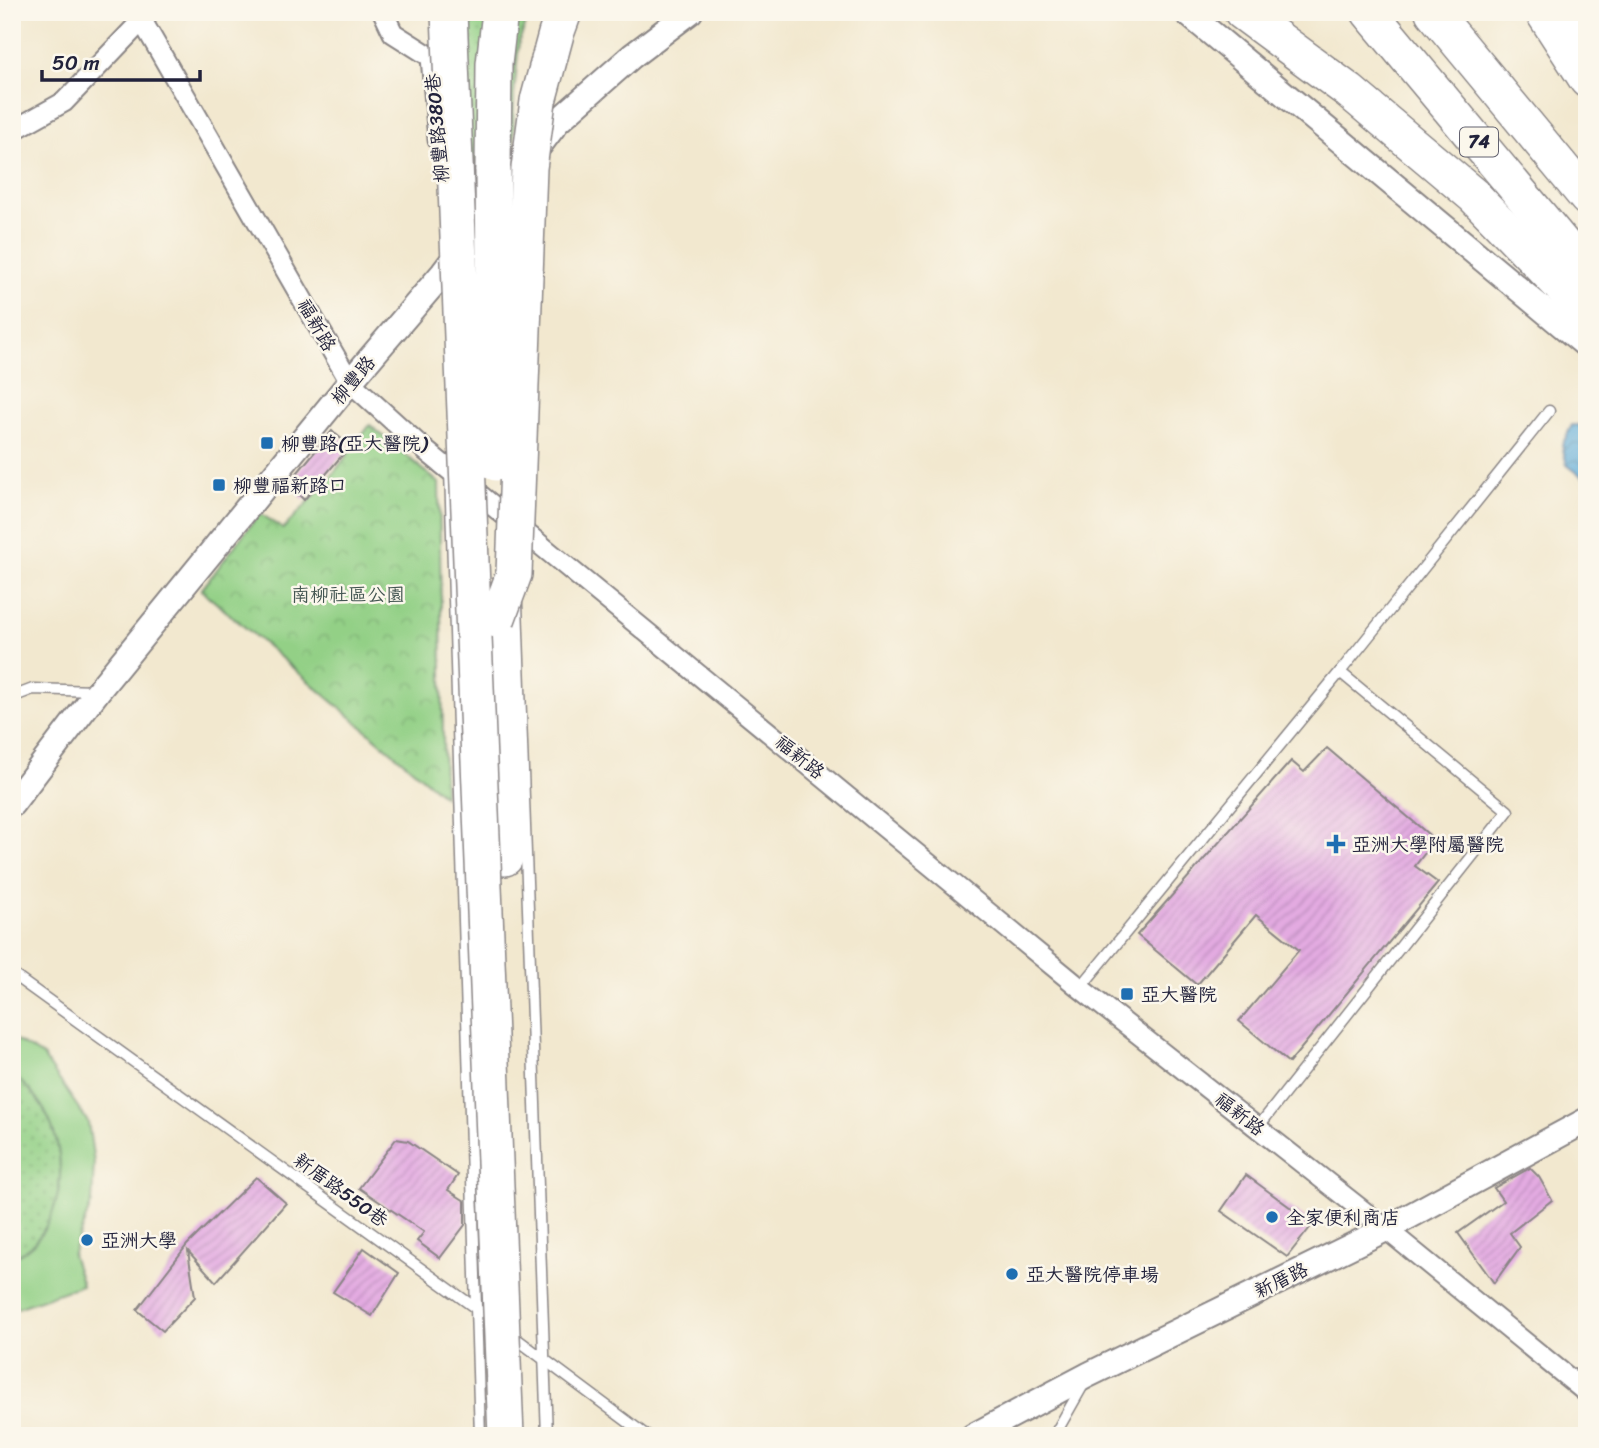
<svg xmlns="http://www.w3.org/2000/svg" width="1599" height="1448" font-family="Sriracha,'LXGW WenKai TC',sans-serif">
  <style>
    .grass { fill: url(#grass-dots); stroke: #5a7960; stroke-width: 2 }
    .park { fill: url(#park-crowns); stroke: #5a7960; stroke-width: 2 }
    .pitch { fill: #93d086; stroke: #5a7960; stroke-width: 2 }
    .water { fill: url(#water-waves); stroke: #40678a; stroke-width: 2 }
    .building { fill: url(#building-hatch) }
    .lines { fill: none; stroke-linecap: round; stroke-linejoin: round }
    .service-casing { stroke: #8a8585; stroke-width: 13 }
    .minor-casing { stroke: #8a8585; stroke-width: 23 }
    .tertiary-casing { stroke: #8a8585; stroke-width: 28 }
    .motorway-casing { stroke: #8a8585; stroke-width: 38 }
    .service { stroke: #fff; stroke-width: 10 }
    .minor { stroke: #fff; stroke-width: 19 }
    .tertiary { stroke: #fff; stroke-width: 24 }
    .motorway { stroke: #fff; stroke-width: 35 }
    .motorway-bridge-casing { stroke: #8a8585; stroke-width: 38; stroke-linecap: butt }
    .motorway-bridge { stroke: #fff; stroke-width: 35 }
    .poi-dot { fill: #1f6fb2; stroke: #fbf7ec; stroke-width: 2.5 }
    .labels { text-anchor: middle; dominant-baseline: central; stroke-width: 5; stroke-linejoin: round; paint-order: stroke }
    .shield { fill: #fbf7ec; stroke: #636270; stroke-width: 2 }
    .shield-label { font-size: 18px; font-weight: bold; fill: #22223b }
    .street-label { font-size: 19px; fill: #22223b; stroke: #fbf7ec }
    .poi-label { font-size: 19px; fill: #22223b; stroke: #fbf7ec; text-anchor: start }
    .park-label { font-size: 19px; fill: #445652; stroke: #fbf7ec }
  </style>
  <defs>
    <pattern id="grass-dots" width="8" height="8" patternUnits="userSpaceOnUse" patternTransform="scale(1.75)"><rect width="8" height="8" fill="#93d086"/><path d="M2 2h.1M6 6h.1" fill="none" stroke="#7eb275" stroke-width="1.8" stroke-linecap="round"/></pattern>
    <pattern id="park-crowns" width="20" height="18" patternUnits="userSpaceOnUse" patternTransform="scale(1.75)"><rect width="20" height="18" fill="#93d086"/><path d="M2 6a3 3 0 1 1 6 0M12 15a3 3 0 1 1 6 0" fill="none" stroke="#7eb275"/></pattern>
    <pattern id="water-waves" width="16" height="10" patternUnits="userSpaceOnUse" patternTransform="scale(1.75)"><rect width="16" height="10" fill="#5eacd8"/><path d="M0 5q4-4 8 0t8 0" fill="none" stroke="#4d8cb0"/></pattern>
    <pattern id="building-hatch" width="6" height="6" patternUnits="userSpaceOnUse" patternTransform="scale(1.75)"><rect width="6" height="6" fill="#e3aae1"/><path d="M-1 1l2-2M0 6l6-6M5 7l2-2" fill="none" stroke="#c292c2"/></pattern>
  </defs>
  <rect width="100%" height="100%" fill="#fbf7ec"/>
  <filter id="ink" filterUnits="userSpaceOnUse"><feTurbulence type="fractalNoise" baseFrequency=".0143" numOctaves="2"/><feDisplacementMap in="SourceGraphic" scale="14" xChannelSelector="R" yChannelSelector="G"/><feConvolveMatrix kernelMatrix="1 2 1 2 8 2 1 2 1" color-interpolation-filters="sRGB"/></filter>
  <filter id="wash" filterUnits="userSpaceOnUse"><feTurbulence type="fractalNoise" baseFrequency=".00686" numOctaves="4" result="noise"/><feDisplacementMap in="SourceGraphic" scale="28" xChannelSelector="R" yChannelSelector="G"/><feGaussianBlur stdDeviation="1.57" result="paint"/><feColorMatrix in="noise" values="0 0 0 0 0 0 0 0 0 0 0 0 0 0 0 0 0 1.4 0 .05"/><feComposite in="paint" operator="in"/></filter>
  <g filter="url(#wash)">
    <rect width="100%" height="100%" fill="#f2e8cf"/>
    <g class="grass">
      <polygon points="469,12 531,12 519,41 514,95 513,163 451,226 439,52 470,48"/>
      <path d="M12,1075C65,1110 77,1195 34,1243C28,1249 19,1254 12,1260Z"/>
    </g>
    <polygon class="park" points="370,425 439,483 444,796 201,590 260,513 283,529 326,483"/>
    <path class="pitch" d="M12,1038L43,1056L88,1122L94,1162L92,1202L72,1255L82,1285L12,1310V1260C19,1255 28,1249 34,1243C77,1195 65,1110 12,1075Z"/>
    <polygon class="water" points="1572,425 1587,425 1587,480 1567,465 1562,445"/>
    <g id="blocks">
      <g class="building">
        <polygon points="332,431 350,446 304,500 288,484"/>
        <polygon points="1327,748 1435,840 1415,866 1438,883 1289,1063 1239,1021 1299,950 1256,915 1197,985 1137,935 1291,761 1304,772"/>
        <polygon points="396,1139 408,1141 458,1175 448,1190 465,1201 465,1225 440,1258 417,1241 424,1232 359,1188"/>
        <polygon points="1530,1168 1539,1177 1552,1200 1510,1233 1520,1247 1494,1283 1458,1233 1503,1201 1494,1188"/>
        <polygon points="1246,1175 1313,1224 1287,1257 1221,1211"/>
        <polygon points="256,1177 286,1203 216,1282 188,1251 195,1297 163,1331 137,1310 187,1245"/>
        <polygon points="364,1248 399,1273 372,1316 333,1292"/>
      </g>
    </g>
  </g>
  <g filter="url(#ink)">
    <use href="#blocks" fill-opacity="0" stroke="#8a8585" stroke-width="2"/>
    <g class="lines">
      <defs>
        <g id="service">
          <polyline points="450,470 480,1436"/>
          <polyline points="517,604 547,1436"/>
          <polyline points="1340,672 1549,411"/>
          <polyline points="12,697 33,689 94,691"/>
          <polyline points="12,974 481,1312"/>
          <polyline points="1080,988 1340,672 1508,811 1258,1127"/>
          <polyline points="510,1334 647,1436"/>
          <polyline points="1054,1436 1083,1385"/>
        </g>
        <g id="minor">
          <polyline points="137,12 350,382 425,450 1080,988 1386,1229 1587,1393"/>
          <polyline points="383,12 393,33 431,57 438,140"/>
          <polyline points="12,131 64,102 149,13"/>
        </g>
        <g id="tertiary">
          <polyline points="1186,12 1587,346"/>
          <polyline points="1571,12 1587,38"/>
          <polyline points="533,154 557,122 632,56 690,12"/>
          <polyline points="12,804 98,691 350,382 443,273 496,203"/>
          <polyline points="973,1436 1088,1375 1386,1229 1587,1120"/>
        </g>
        <g id="motorway">
          <polyline points="1242,12 1349,91 1474,196 1587,313"/>
          <polyline points="1369,12 1587,273"/>
          <polyline points="1433,12 1587,198"/>
          <polyline points="1543,12 1587,80"/>
          <polyline points="538,101 556,34 564,12"/>
          <polyline points="493,171 494,64 500,12"/>
          <polyline points="497,620 505,858"/>
        </g>
      </defs>
      <use href="#service" class="service-casing"/>
      <use href="#minor" class="minor-casing"/>
      <use href="#tertiary" class="tertiary-casing"/>
      <use href="#motorway" class="motorway-casing"/>
      <use href="#service" class="service"/>
      <use href="#minor" class="minor"/>
      <use href="#tertiary" class="tertiary"/>
      <use href="#motorway" class="motorway"/>
      <defs>
        <g id="motorway-bridge">
          <polyline points="449,12 506,1436"/>
          <polyline points="493,171 496,463"/>
          <polyline points="497,620 514,574 529,168 538,101"/>
        </g>
      </defs>
      <use href="#motorway-bridge" class="motorway-bridge-casing"/>
      <use href="#motorway-bridge" class="motorway-bridge"/>
    </g>
  </g>
  <g class="poi-dot">
    <rect x="260" y="436" width="14" height="14" rx="3.5"/>
    <rect x="212" y="478" width="14" height="14" rx="3.5"/>
    <path d="M1332.5 833.5h7v7h7v7h-7v7h-7v-7h-7v-7h7z"/>
    <rect x="1120" y="987" width="14" height="14" rx="3.5"/>
    <circle cx="1272" cy="1217" r="7"/>
    <circle cx="87" cy="1240" r="7"/>
    <circle cx="1012" cy="1274" r="7"/>
  </g>
  <g class="labels">
    <rect class="shield" x="1460" y="127.5" width="38" height="29" rx="5"/>
    <g class="shield-label">
      <text x="1479" y="142">74</text>
    </g>
    <g class="street-label">
      <text transform="translate(437 128) rotate(-95)">柳豐路380巷</text>
      <text transform="translate(317 325) rotate(60)">福新路</text>
      <text transform="translate(353 380) rotate(-50)">柳豐路</text>
      <text transform="translate(800 757) rotate(39)">福新路</text>
      <text transform="translate(1240 1114) rotate(38)">福新路</text>
      <text transform="translate(341 1190) rotate(36)">新厝路550巷</text>
      <text transform="translate(1281 1280) rotate(-26)">新厝路</text>
    </g>
    <g class="poi-label">
      <text x="281" y="443">柳豐路(亞大醫院)</text>
      <text x="233" y="485">柳豐福新路口</text>
      <text x="1352" y="844">亞洲大學附屬醫院</text>
      <text x="1141" y="994">亞大醫院</text>
      <text x="1286" y="1217">全家便利商店</text>
      <text x="101" y="1240">亞洲大學</text>
      <text x="1026" y="1274">亞大醫院停車場</text>
    </g>
    <g class="park-label">
      <text x="348" y="594">南柳社區公園</text>
    </g>
  </g>
  <rect width="1599" height="1448" fill="none" stroke="#fbf7ec" stroke-width="42"/>
  <path d="M42 70v10h158v-10" fill="none" stroke="#22223b" stroke-width="3.5"/>
  <text x="52" y="70" font-size="21" fill="#22223b" stroke="#fbf7ec" stroke-width="5" paint-order="stroke">50 m</text>
</svg>
